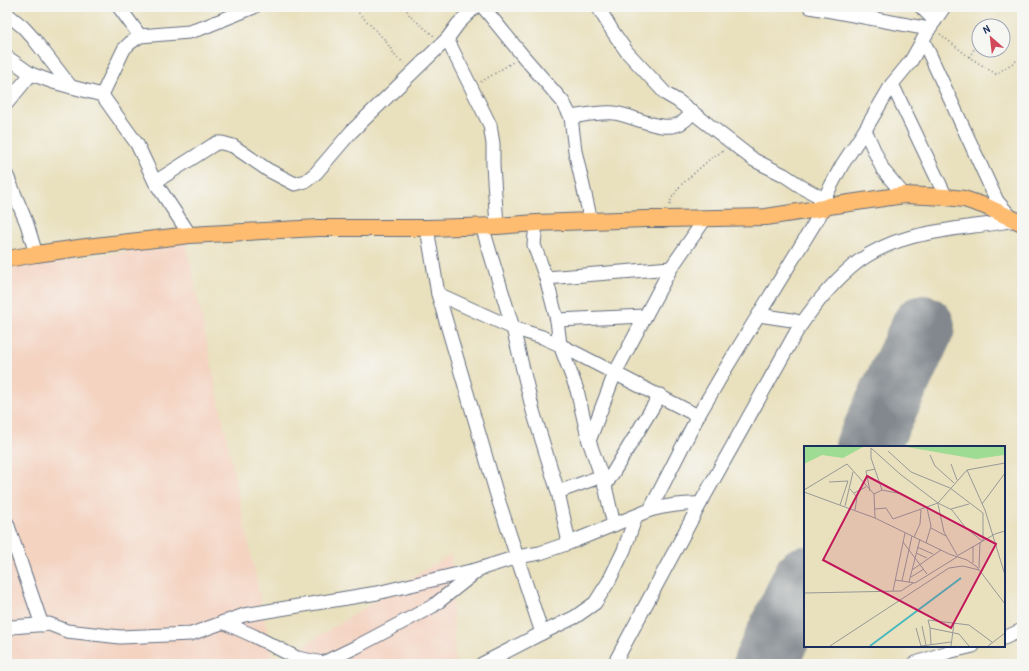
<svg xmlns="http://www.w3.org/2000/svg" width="1029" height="671" font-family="'Patrick Hand',sans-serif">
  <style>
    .built { fill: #f4d3c1 }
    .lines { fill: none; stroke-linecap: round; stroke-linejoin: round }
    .runway { stroke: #82888e; stroke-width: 64 }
    .minor-casing { stroke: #636d7f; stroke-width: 15 }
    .major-casing { stroke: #636d7f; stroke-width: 18 }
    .path { stroke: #636d7f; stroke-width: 1.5; stroke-dasharray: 1 3; stroke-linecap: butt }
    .minor { stroke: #fff; stroke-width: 13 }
    .major { stroke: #fdbc70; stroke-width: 16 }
    .inset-river { fill: none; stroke: #4ab9c0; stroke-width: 2 }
    .inset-road { fill: none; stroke: #979997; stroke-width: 1 }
    .view { fill: #c2185b; fill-opacity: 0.15; stroke: #c2185b; stroke-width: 2 }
    .inset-edge { fill: none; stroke: #1b2f5e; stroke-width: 2 }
  </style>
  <rect width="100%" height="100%" fill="#f6f6f2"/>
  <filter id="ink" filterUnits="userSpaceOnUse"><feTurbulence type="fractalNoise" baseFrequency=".025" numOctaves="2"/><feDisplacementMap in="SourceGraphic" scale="8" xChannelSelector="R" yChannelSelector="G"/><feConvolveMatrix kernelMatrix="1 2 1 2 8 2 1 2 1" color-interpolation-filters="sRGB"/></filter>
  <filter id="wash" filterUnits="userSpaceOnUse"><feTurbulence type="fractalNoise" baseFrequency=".012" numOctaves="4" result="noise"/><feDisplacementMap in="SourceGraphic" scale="16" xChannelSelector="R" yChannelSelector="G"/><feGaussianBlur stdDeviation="0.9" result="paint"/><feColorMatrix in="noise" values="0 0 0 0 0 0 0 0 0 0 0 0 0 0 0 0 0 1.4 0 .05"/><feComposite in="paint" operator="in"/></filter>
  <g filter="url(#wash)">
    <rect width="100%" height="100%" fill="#e9e0bd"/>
    <polygon class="built" points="186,243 274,664 451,554 455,664 7,664 7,268"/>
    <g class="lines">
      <g class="runway">
        <polyline points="867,447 923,327"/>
        <polyline points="765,664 805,578"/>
      </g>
    </g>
  </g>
  <g filter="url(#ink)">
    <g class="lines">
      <defs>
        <g id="minor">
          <polyline points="119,7 140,36"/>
          <polyline points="483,7 523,56 563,102 571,117 575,151 591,221"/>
          <polyline points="598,7 613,32 627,52 666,94 678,101 754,160 784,175 802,187 824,199"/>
          <polyline points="810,7 929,29"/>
          <polyline points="921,7 935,21"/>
          <polyline points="7,14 23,27 33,38 71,87"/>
          <polyline points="447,39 490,125 493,144 493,165 497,226"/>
          <polyline points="923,40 997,201 1011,217"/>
          <polyline points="7,57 31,74 53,82 102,95 137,144 155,182 190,235"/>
          <polyline points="892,84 946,197"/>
          <polyline points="102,95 124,49 130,43 140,36 189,32 202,28 254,7"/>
          <polyline points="7,103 31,74"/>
          <path d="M571,117C585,115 599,112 614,113C634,115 666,136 684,121C687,119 690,115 692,111"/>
          <polyline points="865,130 883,170 904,195"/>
          <polyline points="7,176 27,224 36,254"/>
          <polyline points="155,182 213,145 217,143 222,143 233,146 268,170 295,184 306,181 316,173 351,132 447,39 458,24 475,7"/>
          <polyline points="829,206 824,199 842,165 865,130 892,84 911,61 929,29 944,7"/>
          <polyline points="536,223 534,245 546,278 557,320 560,345 577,390 589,441 605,486 614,525"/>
          <polyline points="482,226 513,328 533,411 558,492 569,543"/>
          <polyline points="427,228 438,294 499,502 542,633"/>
          <polyline points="546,278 671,268"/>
          <polyline points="438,294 513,328 542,337 560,345 698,416"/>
          <polyline points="759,315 792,320 802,323"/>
          <polyline points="557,320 645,316"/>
          <polyline points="589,441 615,373 671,268 705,219"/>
          <polyline points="605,486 660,395"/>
          <polyline points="558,492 602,476"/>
          <path d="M650,510C667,506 682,503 700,504"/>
          <polyline points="7,523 42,625"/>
          <polyline points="223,622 254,636 297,658 323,663 356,647 433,606 476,572"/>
          <polyline points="7,630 12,627 49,624 67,631 120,637 191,634 244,615 377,593 479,569 517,557 540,553 569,543 650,510 698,416 726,368 824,208"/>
          <polyline points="1004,638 1022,630"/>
          <polyline points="482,664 542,633 575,617 595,603 609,581 624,550 636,516"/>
          <path d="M614,664L700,504L798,329C815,304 834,280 859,261C894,236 932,232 974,226C988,225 1002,222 1016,220"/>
          <polyline points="913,664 948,652 973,646"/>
        </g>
        <polyline id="major" points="7,259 36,254 86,247 190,235 318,228 427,228 497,226 536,223 646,219 668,219 766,217 824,208 829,206 904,195 946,197 964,199 985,206 1022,223"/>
      </defs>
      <use href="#minor" class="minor-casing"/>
      <use href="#major" class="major-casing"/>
      <g class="path">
        <polyline points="353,7 385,40 396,57 406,64"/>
        <polyline points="405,7 410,16 434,36"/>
        <polyline points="994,26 995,26"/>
        <polyline points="940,34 969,57 996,74 1022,57"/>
        <polyline points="969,57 979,42"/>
        <polyline points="481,82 513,62"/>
        <polyline points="670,205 671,199 681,185 710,159 723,151"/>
      </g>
      <use href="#minor" class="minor"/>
      <use href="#major" class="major"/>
    </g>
  </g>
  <g transform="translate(804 446)">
    <rect width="201" height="201" fill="#e9e0bd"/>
    <path d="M0,1H59L39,12L18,9L0,18ZM103,1H200V9L172,13Z" fill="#9ddc92"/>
    <path class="inset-river" d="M66,200L157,132"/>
    <path class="inset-road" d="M84,5L107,26L146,42L179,67V95M126,9L131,20L150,37M147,18L153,34M163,24L181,64L201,129M25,36L44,35M46,43L53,51L51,64M0,44L43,18L70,48L71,72M78,44L67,12V2L96,28L134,57L163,24L201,17M66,45L62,25L71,23M0,46L71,72L145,108L163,114L173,121L201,158M50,47L62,41M70,48L78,44L98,48M134,58L140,86L153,109M178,58L201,27M36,59L44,35M41,60L49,26M71,63L82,62L89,73L134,57L148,64L161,81L178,95M147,63L165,58M127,82L142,90M110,91L116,78L117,64M99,96L123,128M122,97L127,80L123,62M113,101L129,108M112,107L123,112M153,110L191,88L201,85M169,117V100M175,122L176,96M108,124L137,104M107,131L120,123M91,134L111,137L153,111M98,135L108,90M105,136L116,93M89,145L101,87M0,147L97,145L109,137M118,180L122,199M112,182L117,200M126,182L127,198M26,200L145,122L159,120L175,124M117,200L147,196M147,200L150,177M165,200L155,188L126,182L124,174L165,179L188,196M184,200L201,187"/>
    <path class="view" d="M63,30L192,98L147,182L19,114Z"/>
    <rect width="201" height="201" class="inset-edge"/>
  </g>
  <rect width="1029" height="671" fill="none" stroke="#f6f6f2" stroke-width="24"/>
  <g transform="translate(991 38) rotate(332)"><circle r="19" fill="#f6f6f2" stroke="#9ea6b7"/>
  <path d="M0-3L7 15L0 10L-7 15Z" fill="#d1495b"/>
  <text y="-6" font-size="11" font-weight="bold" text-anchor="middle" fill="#1b2f5e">N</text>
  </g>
</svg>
